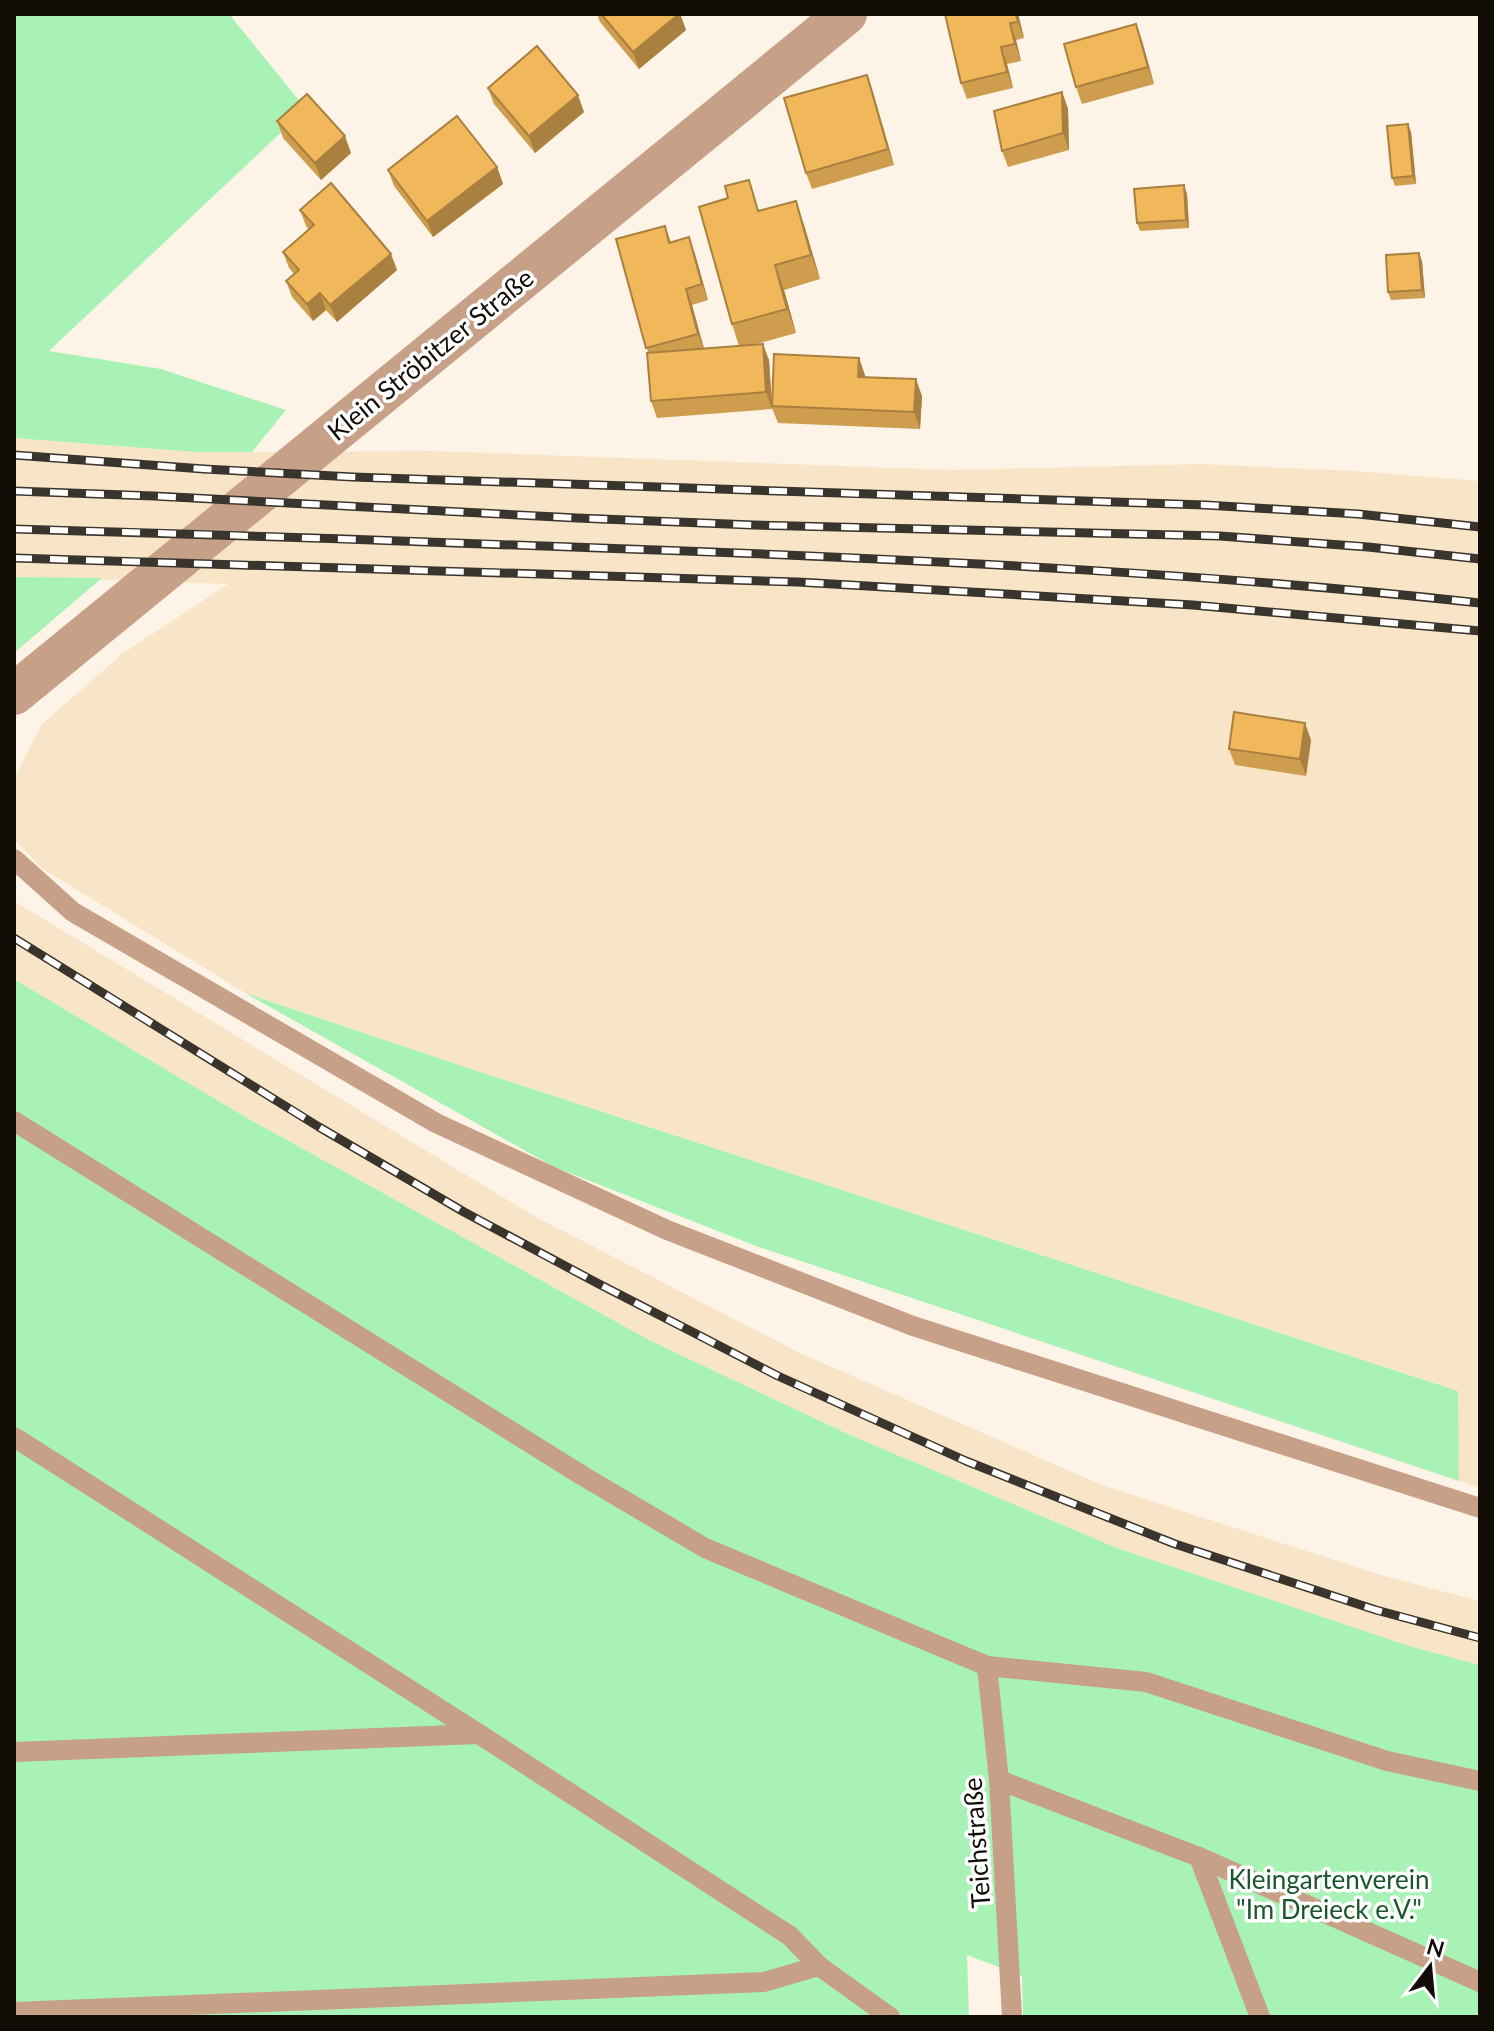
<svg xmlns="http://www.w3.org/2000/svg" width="1494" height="2031" font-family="Lato,sans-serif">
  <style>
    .built { fill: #f8e5c8 }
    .green { fill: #a8f2b5 }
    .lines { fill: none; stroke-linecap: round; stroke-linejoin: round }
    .lane { stroke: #c7a088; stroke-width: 20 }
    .street { stroke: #c7a088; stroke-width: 42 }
    .rail-casing { stroke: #39342c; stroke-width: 9 }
    .rail { stroke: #fff; stroke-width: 6; stroke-dasharray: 18; stroke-linecap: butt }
    .wall { fill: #cf9d4e }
    .shaded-wall { fill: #a98040 }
    .building { fill: #f1b75b; stroke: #a98040; stroke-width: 2 }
    .labels { text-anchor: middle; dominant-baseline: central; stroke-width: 7; stroke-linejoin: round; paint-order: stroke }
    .street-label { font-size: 26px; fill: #110c06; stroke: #fff }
    .park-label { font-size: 26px; fill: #1b562b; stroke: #fff }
  </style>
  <rect width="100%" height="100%" fill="#fdf4e7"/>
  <g class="built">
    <polygon points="14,438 196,452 432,451 953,470 1200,464 1355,471 1480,481 1480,1488 1459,1481 1458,1391 468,1068 245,993 40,867 14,839 14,779 42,724 122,654 228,584 14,577"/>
    <polygon points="14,901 534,1216 802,1354 1102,1485 1384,1576 1480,1601 1480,1665 1409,1646 1117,1548 850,1435 651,1341 247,1118 14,979"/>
  </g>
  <g class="green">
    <polygon points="14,14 229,14 306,109 49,351 161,369 286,410 252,452 196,452 14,438"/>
    <polygon points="14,577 102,578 14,653"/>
    <polygon points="14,979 247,1118 651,1341 850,1435 1117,1548 1409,1646 1480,1665 1480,2017 1023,2017 1022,1976 967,1955 969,2017 14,2017"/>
    <polygon points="245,993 468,1068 1458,1391 1459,1481 756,1246 554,1167"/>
  </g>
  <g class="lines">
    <g class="lane">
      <polyline points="14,859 73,912 436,1123 667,1230 913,1326 1480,1508"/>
      <polyline points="14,1121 583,1476 705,1548 987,1666 1146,1682 1387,1761 1480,1781"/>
      <polyline points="14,1437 479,1734 790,1936 819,1966 890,2017"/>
      <polyline points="987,1666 999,1780 1012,2017"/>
      <polyline points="14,1752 479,1734"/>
      <polyline points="999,1780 1199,1857 1480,1982"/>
      <polyline points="1199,1857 1260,2017"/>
      <polyline points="14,2012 764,1982 819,1966"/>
    </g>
    <polyline class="street" points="14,694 846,14"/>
    <defs>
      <g id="rail">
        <polyline points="14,455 204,469 353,477 1205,505 1358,514 1480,527"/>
        <polyline points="14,491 154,496 577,518 753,525 1220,536 1368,547 1480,559"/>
        <path d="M14,529C238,535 461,543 685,551C950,561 1216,574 1480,603"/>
        <polyline points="14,558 798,582 1193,605 1480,631"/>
        <polyline points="14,938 319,1127 464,1212 599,1284 778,1376 966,1461 1175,1544 1376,1610 1480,1638"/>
      </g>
    </defs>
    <use href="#rail" class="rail-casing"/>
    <use href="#rail" class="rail"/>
  </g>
  <g class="wall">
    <polygon points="597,14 680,14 686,30 639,69 600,22"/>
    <polygon points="1018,14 1024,38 1016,40 1021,61 1007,64 1013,88 967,99 961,83"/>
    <polygon points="1136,24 1142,41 1154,84 1082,104 1076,87"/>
    <polygon points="867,75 894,165 812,189 806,173"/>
    <polygon points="488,88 584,112 535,153 494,104"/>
    <polygon points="1062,92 1068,109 1069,150 1008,167 1002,151"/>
    <polygon points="277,121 351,153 321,180 283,138"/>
    <polygon points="1411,132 1416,184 1395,186 1392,178"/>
    <polygon points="497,167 503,184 433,237 394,186 388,170"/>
    <polygon points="1187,194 1189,228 1140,231 1137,223"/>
    <polygon points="300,210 397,270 337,322 326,310 313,321 292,297 286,281 294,274 289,268 283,252 309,230 306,226"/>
    <polygon points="760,211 804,225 820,279 784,290 796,333 757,344 769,360 772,402 859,358 865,377 922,396 920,429 778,423 772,408 772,409 657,418 651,401 648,352 616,239 665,226 671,242 689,237 708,300 692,305 704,348 739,346 732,324"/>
    <polygon points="1422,261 1425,298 1391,300 1388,292"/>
    <polygon points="1311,740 1306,776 1235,765 1229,749"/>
  </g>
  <g class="shaded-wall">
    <polygon points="680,14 686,30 639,69 633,52"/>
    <polygon points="1016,14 1018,14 1024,38 1018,22"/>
    <polygon points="1010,23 1016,40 1021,61 1015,44"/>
    <polygon points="1136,24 1142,41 1154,84 1148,67"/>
    <polygon points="1001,47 1007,64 1013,88 1007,72"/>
    <polygon points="867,75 873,92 894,165 888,149"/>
    <polygon points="1062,92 1068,109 1069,150 1063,133"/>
    <polygon points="578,95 584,112 535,153 529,136"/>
    <polygon points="1408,124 1411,132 1416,184 1413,176"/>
    <polygon points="345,136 351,153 321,180 315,163"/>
    <polygon points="497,167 503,184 433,237 427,221"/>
    <polygon points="1184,185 1187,194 1189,228 1186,220"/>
    <polygon points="796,201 804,225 820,279 811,255"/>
    <polygon points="689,237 695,254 708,300 702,284"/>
    <polygon points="1419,253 1422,261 1425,298 1422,290"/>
    <polygon points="391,254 397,270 337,322 330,305"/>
    <polygon points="775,265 784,290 796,333 787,309"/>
    <polygon points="686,289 692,305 704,350 698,334"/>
    <polygon points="320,293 326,310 313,321 307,304"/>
    <polygon points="763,344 769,360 772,409 766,392"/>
    <polygon points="859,358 865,375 864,393 858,377"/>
    <polygon points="916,379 922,396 920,429 914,412"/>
    <polygon points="1305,723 1311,740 1306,776 1300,759"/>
  </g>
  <g class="building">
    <polygon points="601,14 679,14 633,52"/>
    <polygon points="945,14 1016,14 1018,22 1010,23 1015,44 1001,47 1007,72 961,83"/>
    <polygon points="1136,24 1148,67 1076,87 1064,44"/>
    <polygon points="537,46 578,95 529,136 488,88"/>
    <polygon points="867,75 888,149 806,173 784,98"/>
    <polygon points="1062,92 1063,133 1002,151 994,111"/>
    <polygon points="307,94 345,136 315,163 277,121"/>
    <polygon points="457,116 497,167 427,221 388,170"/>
    <polygon points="1408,124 1413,176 1392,178 1387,126"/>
    <polygon points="749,180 758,211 796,201 811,255 775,265 787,309 732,324 699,207 728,198 725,186"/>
    <polygon points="331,183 391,254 330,305 320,293 307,304 286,281 299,270 283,252 314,225 300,210"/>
    <polygon points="1184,185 1186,220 1137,223 1134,189"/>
    <polygon points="665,226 669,243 689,237 702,284 686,289 698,334 646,348 616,239"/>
    <polygon points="1419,253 1422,290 1388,292 1386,255"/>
    <polygon points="763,344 766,392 651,401 647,353"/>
    <polygon points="774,354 859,358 858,377 916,379 914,412 772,406"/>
    <polygon points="1234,712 1305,723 1300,759 1229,749"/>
  </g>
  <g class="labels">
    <g class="street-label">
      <text transform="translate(430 354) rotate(-39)">Klein Ströbitzer Straße</text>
      <text transform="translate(976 1843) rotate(-94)">Teichstraße</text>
    </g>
    <g class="park-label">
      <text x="1329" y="1879">Kleingartenverein<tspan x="1329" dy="30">"Im Dreieck e.V."</tspan></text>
    </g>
  </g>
  <rect width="1494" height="2031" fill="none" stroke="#110c06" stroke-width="32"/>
  <g transform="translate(1430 1967) rotate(16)" stroke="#ffffff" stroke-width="6" paint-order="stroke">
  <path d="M0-6L14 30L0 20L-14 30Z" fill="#110c06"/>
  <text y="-12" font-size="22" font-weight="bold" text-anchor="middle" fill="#110c06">N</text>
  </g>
</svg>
